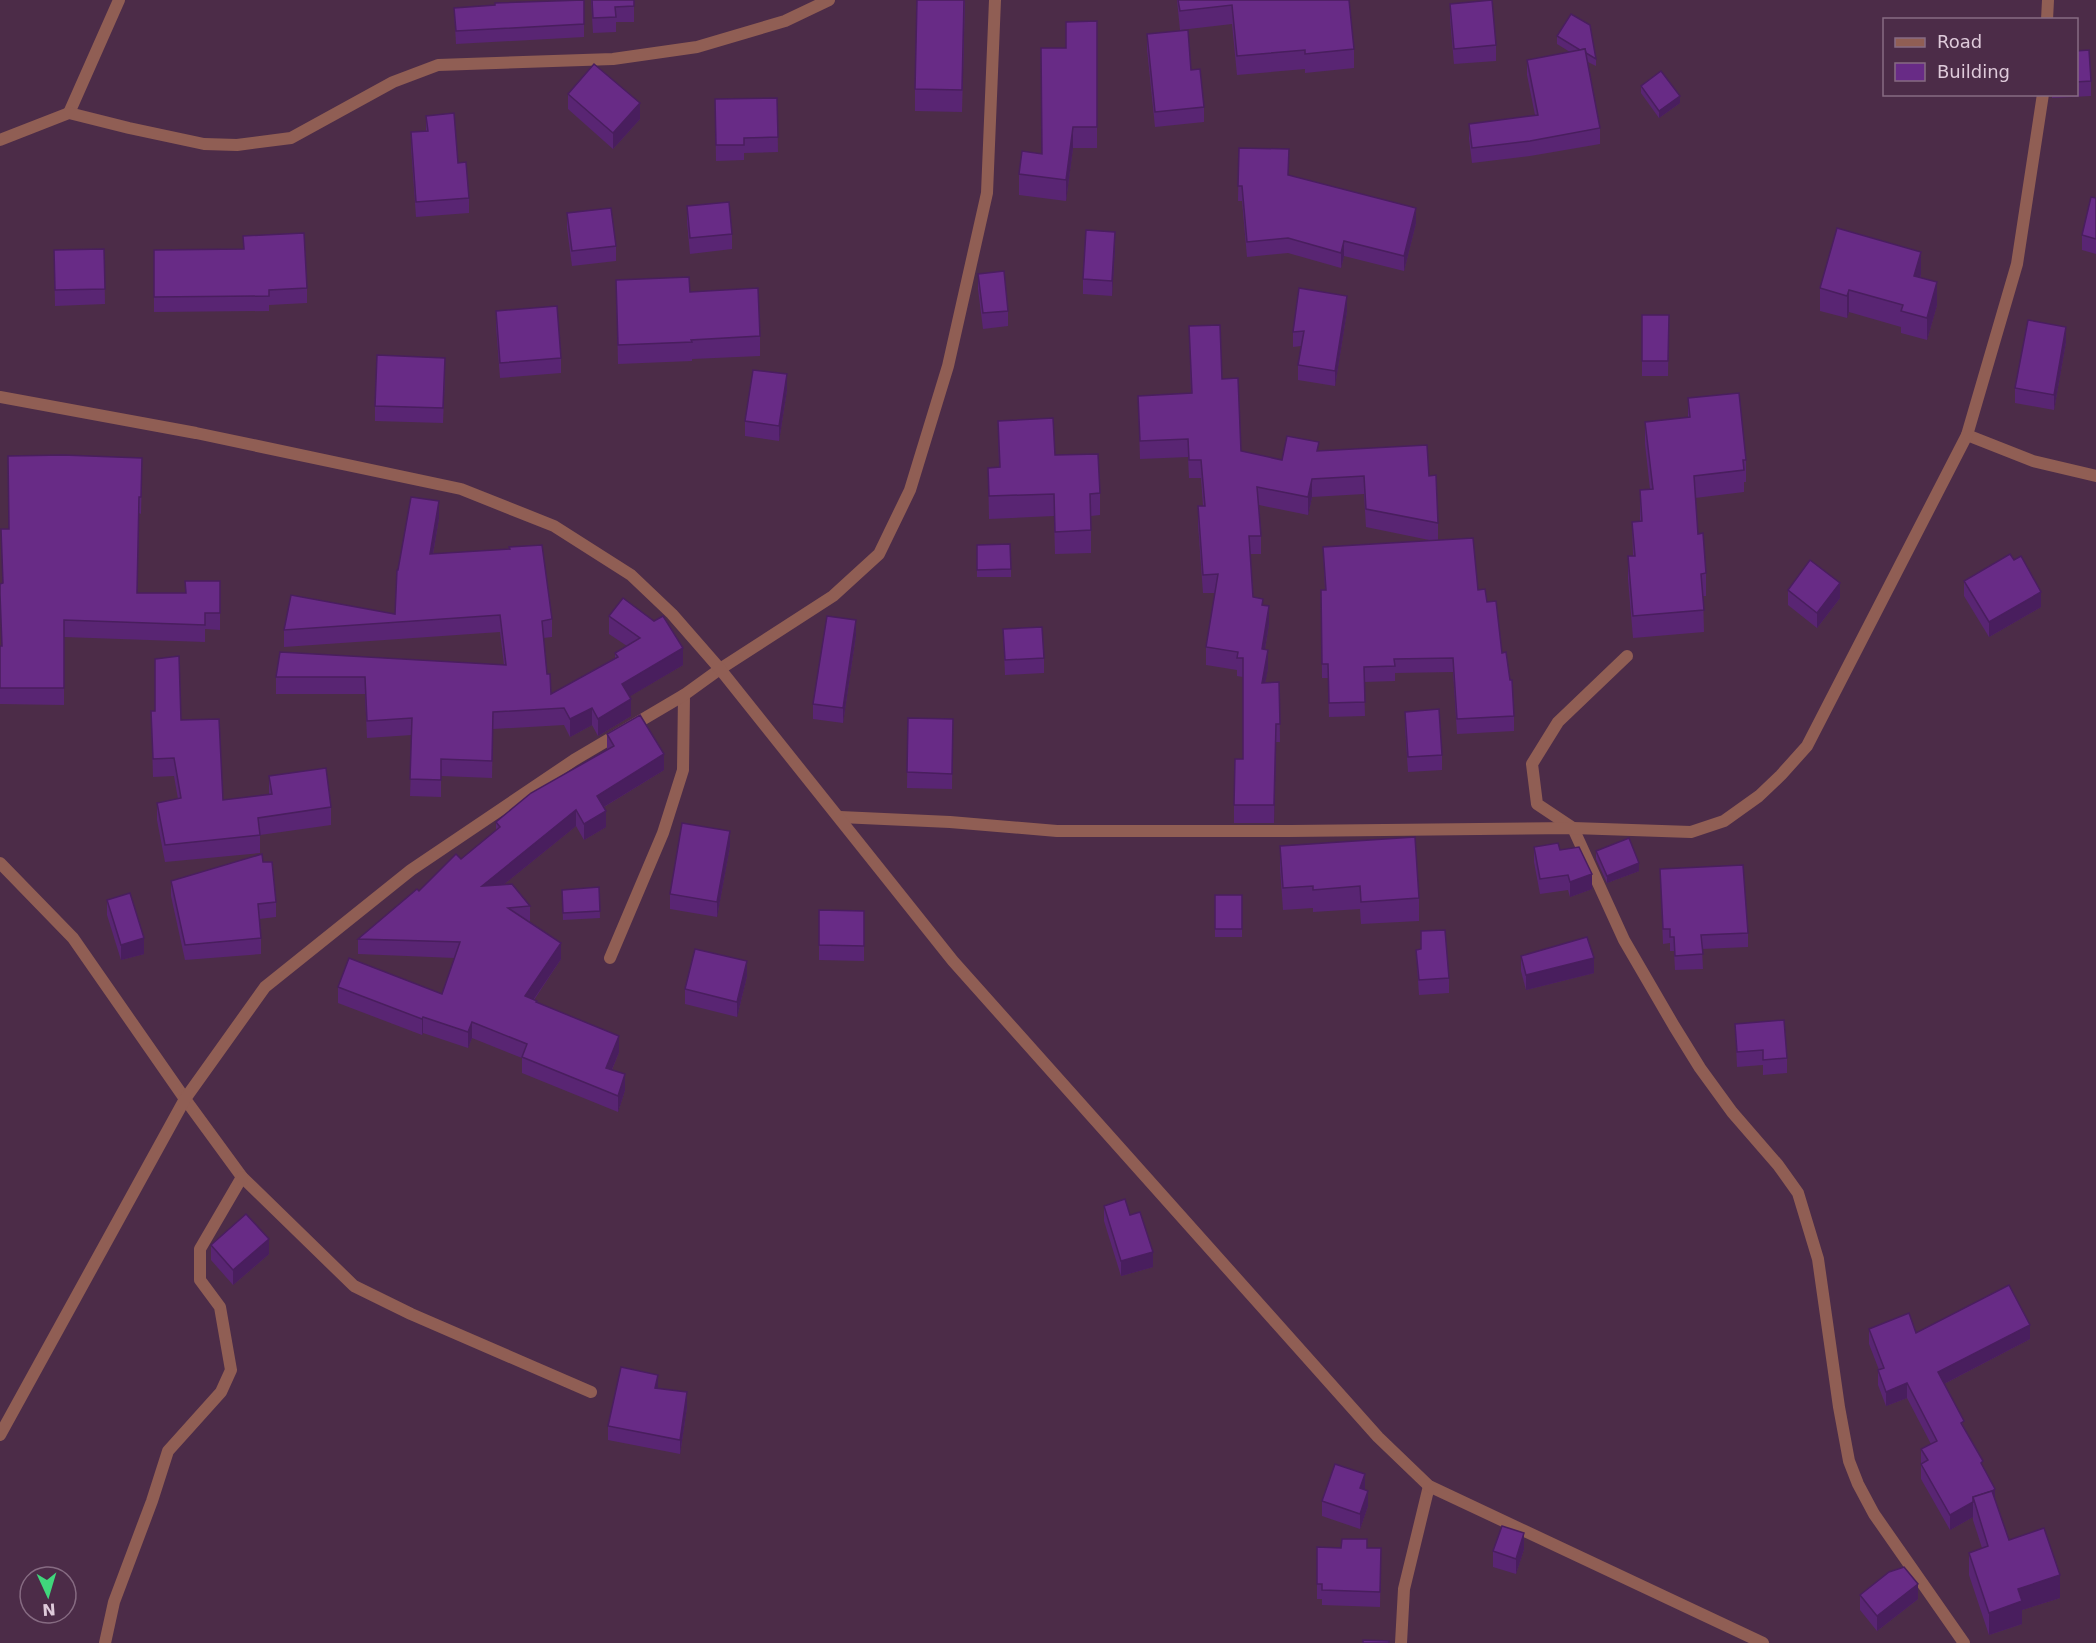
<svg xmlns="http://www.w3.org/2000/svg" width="2096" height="1643" font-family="'DejaVu Sans',sans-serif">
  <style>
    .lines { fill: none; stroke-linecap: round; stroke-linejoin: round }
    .minor { stroke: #905e54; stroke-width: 12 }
    .tertiary { stroke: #905e54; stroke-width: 12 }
    .wall { fill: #592573 }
    .shaded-wall { fill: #491e5e }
    .building { fill: #682b86; stroke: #491e5e; stroke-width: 1.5 }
  </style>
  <rect width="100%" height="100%" fill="#4c2c48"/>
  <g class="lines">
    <g class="minor">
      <polyline points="2047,20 2048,0"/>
      <polyline points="69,113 119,0"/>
      <polyline points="0,140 69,113 129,128 204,144 237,145 291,138 393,82 438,65 613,59 697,47 785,21 829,0"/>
      <polyline points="1967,435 2033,461 2096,476"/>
      <polyline points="1627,656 1558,722 1532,764 1537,804 1573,828 1624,940 1674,1026 1700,1068 1732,1112 1778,1165 1798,1193 1818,1259 1839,1407 1849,1461 1858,1484 1874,1514 1964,1643"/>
      <polyline points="840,817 950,822 1057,831 1290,831 1573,828 1691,832 1724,821 1759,796 1781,775 1807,746 1967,435 2017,264 2043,94"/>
      <polyline points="0,863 73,938 185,1099 242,1177 354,1286 411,1314 591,1392"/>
      <polyline points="610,958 663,833 683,770 684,695"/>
      <polyline points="0,1435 185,1099 265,987 411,870 574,760 684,695 720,669 833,596 879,554 910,490 948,366 987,193 995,0"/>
      <polyline points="105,1643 114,1602 152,1501 168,1451 221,1392 231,1370 220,1307 200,1280 200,1249 242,1177"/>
      <polyline points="1401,1643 1404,1589 1429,1486"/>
    </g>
    <polyline class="tertiary" points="0,397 196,433 461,489 554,526 631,575 672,614 720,669 953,961 1378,1437 1429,1486 1763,1643"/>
  </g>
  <g class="wall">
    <polygon points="584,0 584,37 456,44 454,8"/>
    <polygon points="591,0 634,0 634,22 616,22 616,32 593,33"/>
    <polygon points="965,0 962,112 915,111 915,89"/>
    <polygon points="1177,0 1349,0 1354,49 1354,68 1305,73 1305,69 1237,75 1232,24 1180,30"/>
    <polygon points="1450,4 1496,45 1496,61 1454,64 1450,19"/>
    <polygon points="1097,21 1097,148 1073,148 1066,201 1019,195 1019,174 1042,154 1066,48"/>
    <polygon points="1147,34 1191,70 1204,107 1204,122 1155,127 1147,49"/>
    <polygon points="1557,36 1596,59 1596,66 1588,62 1600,128 1600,144 1530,156 1472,163 1469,139 1469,124 1535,115 1527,75 1527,60 1570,52 1557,44"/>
    <polygon points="2076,51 2091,81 2091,96 2052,98 2052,94 2076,94"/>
    <polygon points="1641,86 1680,103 1659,118 1641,93"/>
    <polygon points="568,94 640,119 613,149 568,109"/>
    <polygon points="777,98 778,152 744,153 744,160 716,161 715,99"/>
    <polygon points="426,116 469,198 469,213 416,217 411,147 411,132 426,131"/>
    <polygon points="1239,148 1288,175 1416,223 1404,271 1344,256 1341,268 1288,253 1247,257 1242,201 1238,201"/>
    <polygon points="2096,198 2096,254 2082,250 2082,235"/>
    <polygon points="687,206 732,234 732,249 690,254 687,222"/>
    <polygon points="567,213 616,246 616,261 572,266 567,228"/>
    <polygon points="243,236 307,288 307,303 269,305 269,311 154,312 154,250 243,249"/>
    <polygon points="1115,247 1112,296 1083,294 1083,279"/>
    <polygon points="104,249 105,304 55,306 54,250"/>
    <polygon points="978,274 1008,311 1008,326 983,329 978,289"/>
    <polygon points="1921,274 1920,278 1937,305 1927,340 1901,333 1901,327 1849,312 1847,318 1820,311 1820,288"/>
    <polygon points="616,280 690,292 760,336 760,356 692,359 692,361 618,364"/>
    <polygon points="496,311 561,358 561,373 500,378 496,326"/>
    <polygon points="1347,311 1335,386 1298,380 1298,365 1301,346 1293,347 1293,332"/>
    <polygon points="1642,315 1669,315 1668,376 1642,376"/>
    <polygon points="1189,326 1222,379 1241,451 1282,460 1319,451 1429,476 1438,523 1438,540 1487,602 1502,653 1514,716 1514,731 1457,734 1453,672 1395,673 1395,681 1364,682 1365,716 1329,717 1328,678 1322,678 1321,590 1325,590 1323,547 1434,541 1366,527 1364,494 1312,497 1308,515 1259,505 1261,536 1261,554 1250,554 1253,597 1263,605 1269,624 1265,649 1268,668 1265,683 1279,682 1280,742 1276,742 1274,823 1234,823 1234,805 1243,759 1243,677 1237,676 1237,670 1206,665 1206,647 1215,593 1203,593 1198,524 1198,506 1203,506 1201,478 1189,478 1188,457 1140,459 1138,396 1191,393"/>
    <polygon points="2066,342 2054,410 2015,403 2015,388"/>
    <polygon points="445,373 443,423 375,421 375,406"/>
    <polygon points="787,390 779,441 745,436 745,421"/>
    <polygon points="1688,398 1746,460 1746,482 1744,482 1744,492 1695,498 1698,534 1706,573 1706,596 1703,596 1704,632 1633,638 1628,579 1628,556 1633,556 1632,522 1640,521 1640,490 1650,489 1645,444 1645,422 1688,418"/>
    <polygon points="998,421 1055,455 1100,493 1100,515 1091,516 1091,553 1055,554 1054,516 989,519 988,468 999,467"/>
    <polygon points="142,475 141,514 139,513 137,593 185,593 220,581 220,630 205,629 205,642 64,637 64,705 0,704 0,646 2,646 0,584 2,583"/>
    <polygon points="439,518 433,554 552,619 552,637 543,638 547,674 551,694 615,658 615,653 627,646 609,634 609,616 683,665 630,696 631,716 598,736 592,725 570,737 564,725 493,729 492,778 441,776 441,797 410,796 412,735 367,738 365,694 276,694 276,677 504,665 500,632 284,647 284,630 395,614 398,570"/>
    <polygon points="977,545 1011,569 1011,577 977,577"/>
    <polygon points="2014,560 2041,607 1989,637 1964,596 1964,581"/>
    <polygon points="1788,590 1840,598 1817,628 1788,605"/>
    <polygon points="1003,629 1044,658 1044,673 1005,675"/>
    <polygon points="856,635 843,723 813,719 813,704"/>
    <polygon points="151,711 181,720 223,800 269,794 269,776 331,807 331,825 260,835 260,853 165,862 157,820 157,803 178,799 174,776 153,777"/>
    <polygon points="1405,712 1442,755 1442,770 1408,772 1405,727"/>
    <polygon points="908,718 953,719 952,789 907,788"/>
    <polygon points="607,734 664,770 604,807 606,827 584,840 576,826 503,885 530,906 530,922 561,959 534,1000 537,1003 619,1052 612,1070 625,1090 618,1112 522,1073 522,1058 472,1038 468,1048 423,1033 422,1035 338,1003 338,987 442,994 455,958 358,954 358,939 461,859 496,830 496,822 607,750"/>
    <polygon points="730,846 717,917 670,909 670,894"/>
    <polygon points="1280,846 1419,898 1419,921 1361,924 1360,909 1313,912 1313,908 1283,910 1280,868"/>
    <polygon points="1534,847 1560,850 1592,889 1570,897 1568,890 1540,894 1534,862"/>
    <polygon points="1596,851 1639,871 1607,883 1596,859"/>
    <polygon points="263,862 276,902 276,917 259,919 261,938 261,954 185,960 171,896 171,881"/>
    <polygon points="1660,869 1748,933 1748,947 1702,949 1703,969 1675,970 1674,951 1670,951 1670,943 1663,944"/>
    <polygon points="599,887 600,918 563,920 562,890"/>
    <rect x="1215" y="895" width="27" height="42"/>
    <polygon points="107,900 144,954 121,960 107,915"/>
    <polygon points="819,910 864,911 864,961 819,960"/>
    <polygon points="1421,931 1449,978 1449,993 1419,995 1416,950 1421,949"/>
    <polygon points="1521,956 1594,973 1526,990 1521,971"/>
    <polygon points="747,976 737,1017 685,1004 685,989"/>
    <polygon points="1735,1024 1787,1058 1787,1073 1763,1075 1763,1065 1737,1067"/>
    <polygon points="1104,1206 1130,1215 1153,1267 1121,1276 1104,1221"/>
    <polygon points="211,1245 269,1254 233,1285 211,1260"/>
    <polygon points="1869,1329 1916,1333 2030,1339 1944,1384 1983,1468 2009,1540 2060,1598 2022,1610 2022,1624 1989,1635 1969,1575 1969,1553 1982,1548 1973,1520 1973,1517 1950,1530 1921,1479 1921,1449 1931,1444 1907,1398 1886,1406 1878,1385 1878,1370 1879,1370 1869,1344"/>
    <polygon points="658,1388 687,1407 680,1454 608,1440 608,1426"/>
    <polygon points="1365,1490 1368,1506 1360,1529 1322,1516 1322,1501"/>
    <polygon points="1317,1547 1381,1548 1380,1607 1322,1605 1322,1599 1317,1599"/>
    <polygon points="1524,1549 1516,1574 1493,1567 1493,1551"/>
    <polygon points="1860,1595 1918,1599 1877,1631 1860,1610"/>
  </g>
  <g class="shaded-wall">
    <polygon points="1680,96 1680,103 1659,118 1659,111"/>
    <polygon points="640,103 640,119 613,149 613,133"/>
    <polygon points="1073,127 1073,148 1066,201 1066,180"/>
    <polygon points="1416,208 1416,223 1404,271 1404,256"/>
    <polygon points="1115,232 1115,247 1112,296 1112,281"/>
    <polygon points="1344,241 1344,256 1341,268 1341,253"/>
    <polygon points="1921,252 1921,274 1914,298 1914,276"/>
    <polygon points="1937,282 1937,305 1927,340 1927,318"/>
    <polygon points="1849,290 1849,312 1847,318 1847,296"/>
    <polygon points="1347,296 1347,311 1335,386 1335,371"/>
    <polygon points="2066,327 2066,342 2054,410 2054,395"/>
    <polygon points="787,374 787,390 779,441 779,426"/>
    <polygon points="1312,479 1312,497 1308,515 1308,497"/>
    <polygon points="439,501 439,518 430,571 430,554"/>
    <polygon points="1840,583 1840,598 1817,628 1817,613"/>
    <polygon points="2041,592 2041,607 1989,637 1989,622"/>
    <polygon points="1269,606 1269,624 1262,667 1262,649"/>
    <polygon points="856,620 856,635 843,723 843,708"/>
    <polygon points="683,648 683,665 622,701 622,684"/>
    <polygon points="1268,650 1268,668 1262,701 1262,683"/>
    <polygon points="631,699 631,716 598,736 598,719"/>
    <polygon points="592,708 592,725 570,737 570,719"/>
    <polygon points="1276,724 1276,742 1274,823 1274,805"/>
    <polygon points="664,754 664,770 597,811 597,796"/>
    <polygon points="576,810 576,826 482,902 482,886"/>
    <polygon points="606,811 606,827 584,840 584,824"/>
    <polygon points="730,831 730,846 717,917 717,902"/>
    <polygon points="1639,863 1639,871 1607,883 1607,876"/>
    <polygon points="1592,874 1592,889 1570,897 1570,882"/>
    <polygon points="144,938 144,954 121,960 121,945"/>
    <polygon points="561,943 561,959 525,1012 525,996"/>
    <polygon points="1594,958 1594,973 1526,990 1526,975"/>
    <polygon points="747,961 747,976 737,1017 737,1002"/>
    <polygon points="423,1017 423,1033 422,1035 422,1019"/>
    <polygon points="472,1022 472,1038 468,1048 468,1032"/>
    <polygon points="619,1036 619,1052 606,1084 606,1068"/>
    <polygon points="625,1074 625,1090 618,1112 618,1096"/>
    <polygon points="269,1239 269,1254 233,1285 233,1270"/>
    <polygon points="1153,1252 1153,1267 1121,1276 1121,1261"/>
    <polygon points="2030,1325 2030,1339 1938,1387 1938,1372"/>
    <polygon points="658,1375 658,1389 655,1388"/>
    <polygon points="1907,1383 1907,1398 1886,1406 1886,1392"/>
    <polygon points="687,1392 687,1407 680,1454 680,1440"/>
    <polygon points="1365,1474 1365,1490 1360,1488"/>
    <polygon points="1995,1489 1995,1504 1974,1501"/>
    <polygon points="1368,1491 1368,1506 1360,1529 1360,1514"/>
    <polygon points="1973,1502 1973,1517 1950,1530 1950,1515"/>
    <polygon points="1524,1533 1524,1549 1516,1574 1516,1559"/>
    <polygon points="2060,1575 2060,1598 2022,1610 2022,1624 1989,1635 1989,1613 2018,1589"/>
    <polygon points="1918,1584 1918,1599 1877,1631 1877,1616"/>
  </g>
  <g class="building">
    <polygon points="584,0 584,24 456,31 454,8 495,5 495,3"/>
    <polygon points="592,0 634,0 634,6 615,7 616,17 593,18"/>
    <polygon points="917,0 964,0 962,90 915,89"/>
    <polygon points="1178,0 1349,0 1354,49 1305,54 1305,50 1237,56 1232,5 1180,11"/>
    <polygon points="1492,0 1496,45 1454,49 1450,4"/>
    <polygon points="1571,14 1590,25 1596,59 1586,53 1585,49 1580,50 1557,36"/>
    <polygon points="1097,21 1097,127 1073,127 1066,180 1019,174 1022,151 1042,154 1041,48 1066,48 1066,22"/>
    <polygon points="1188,30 1191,70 1200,69 1204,107 1155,112 1147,34"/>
    <polygon points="1585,49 1600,128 1530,141 1472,148 1469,124 1538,115 1527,60"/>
    <polygon points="2089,50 2091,81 2076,82 2076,51"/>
    <polygon points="594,64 640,103 613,133 568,94"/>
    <polygon points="1661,71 1680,96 1659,111 1641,86"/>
    <polygon points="777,98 778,137 744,138 744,145 716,145 715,99"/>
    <polygon points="454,113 458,163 466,162 469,198 416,202 411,132 428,131 426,116"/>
    <polygon points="1239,148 1289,149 1288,175 1416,208 1404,256 1344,241 1341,253 1288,238 1247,242 1242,186 1238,186"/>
    <polygon points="2091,197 2096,198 2096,239 2082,235"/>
    <polygon points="729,202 732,234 690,238 687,206"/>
    <polygon points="611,208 616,246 572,251 567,213"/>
    <polygon points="1837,228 1921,252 1914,276 1937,282 1927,318 1901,311 1903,305 1849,290 1847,296 1820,288"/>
    <polygon points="1086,230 1115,232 1112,281 1083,279"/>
    <polygon points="304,233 307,288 269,290 269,296 154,297 154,250 244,249 243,236"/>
    <polygon points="104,249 105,289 55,290 54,250"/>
    <polygon points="1004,271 1008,311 983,313 978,274"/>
    <polygon points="689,277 690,292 758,288 760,336 691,340 692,342 618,345 616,280"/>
    <polygon points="1299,288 1347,296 1335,371 1298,365 1304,331 1293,332"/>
    <polygon points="557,306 561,358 500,363 496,311"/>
    <polygon points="1642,315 1669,315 1668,361 1642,361"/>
    <polygon points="2028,320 2066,327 2054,395 2015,388"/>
    <polygon points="1220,325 1222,379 1238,378 1241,451 1282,460 1287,436 1319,442 1317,451 1427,445 1429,476 1436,475 1438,523 1366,509 1364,476 1312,479 1308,497 1257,487 1261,536 1249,536 1253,597 1263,599 1262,605 1269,606 1262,649 1268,650 1262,683 1279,682 1280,724 1276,724 1274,805 1234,805 1235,759 1243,759 1243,658 1237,658 1238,652 1206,647 1218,574 1203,575 1198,506 1205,506 1201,460 1189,460 1188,439 1140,441 1138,396 1192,393 1189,326"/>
    <polygon points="377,355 445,358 443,408 375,406"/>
    <polygon points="753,370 787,374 779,426 745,421"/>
    <polygon points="1739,393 1746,460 1743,460 1744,470 1694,476 1698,534 1703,533 1706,573 1701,574 1704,610 1633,616 1628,556 1635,556 1632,522 1642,521 1640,490 1653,489 1645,422 1690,417 1688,398"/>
    <polygon points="1053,418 1055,455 1098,454 1100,493 1090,494 1091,530 1055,532 1054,494 989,496 988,468 1000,467 998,421"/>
    <polygon points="63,455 142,458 141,497 139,497 137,593 186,593 185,581 220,581 220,613 205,613 205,625 64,620 64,688 0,688 0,646 2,646 0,594 0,584 3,583 1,529 9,529 8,456"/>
    <polygon points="411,497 439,501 430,554 510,549 509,547 542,545 552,619 542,621 547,674 550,674 551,694 618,657 615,653 640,638 609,616 623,598 654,621 663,616 683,648 622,684 631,699 598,719 592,708 570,719 564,708 493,712 492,761 441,759 441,780 410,779 412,718 367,721 365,677 276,677 280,652 506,665 500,615 284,630 291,595 395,614 397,570 398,570"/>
    <polygon points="1473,538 1478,590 1485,589 1487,602 1496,601 1502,653 1506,652 1510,680 1512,680 1514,716 1457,719 1453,658 1394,659 1395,666 1364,667 1365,702 1329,703 1328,664 1322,664 1321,590 1326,590 1323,547"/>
    <polygon points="1010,544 1011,569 977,570 977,545"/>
    <polygon points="2010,554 2014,560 2021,556 2041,592 1989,622 1964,581"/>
    <polygon points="1810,560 1840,583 1817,613 1788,590"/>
    <polygon points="827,616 856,620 843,708 813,704"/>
    <polygon points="1042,627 1044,658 1005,660 1003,629"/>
    <polygon points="179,656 181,720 219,719 223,800 272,794 269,776 326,768 331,807 258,818 260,835 165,845 157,803 181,798 174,758 153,759 151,711 155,711 155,659"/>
    <polygon points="1439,709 1442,755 1408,757 1405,712"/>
    <polygon points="640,715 664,754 597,796 606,811 584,824 576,810 482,886 512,884 530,906 508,908 561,943 525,996 537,1001 536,1002 619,1036 606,1068 625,1074 618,1096 522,1057 527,1044 472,1022 468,1032 423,1017 422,1019 338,987 349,958 442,994 460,942 358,939 417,889 419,891 456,854 461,859 500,827 496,822 531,793 614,746 607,734"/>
    <polygon points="908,718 953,719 952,774 907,772"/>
    <polygon points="682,823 730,831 717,902 670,894"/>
    <polygon points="1415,837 1419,898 1361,902 1360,886 1313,890 1313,886 1283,888 1280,846"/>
    <polygon points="1629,838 1639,863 1607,876 1596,851"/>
    <polygon points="1558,843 1560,850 1579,847 1592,874 1570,882 1568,875 1540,879 1534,847"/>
    <polygon points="262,854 263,862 272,862 276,902 258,904 261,938 185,945 171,881"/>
    <polygon points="1743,865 1748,933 1701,935 1703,954 1675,956 1674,937 1670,937 1670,929 1663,929 1660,869"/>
    <polygon points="599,887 600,911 563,913 562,890"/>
    <polygon points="130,893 144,938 121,945 107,900"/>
    <rect x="1215" y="895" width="27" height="34"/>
    <polygon points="819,910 864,911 864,946 819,945"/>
    <polygon points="1445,930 1449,978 1419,980 1416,950 1421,949 1421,931"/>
    <polygon points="1587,937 1594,958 1526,975 1521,956"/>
    <polygon points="695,949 747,961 737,1002 685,989"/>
    <polygon points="1784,1020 1787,1058 1763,1060 1763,1050 1737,1052 1735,1024"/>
    <polygon points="1125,1199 1130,1215 1140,1212 1153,1252 1121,1261 1104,1206"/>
    <polygon points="246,1214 269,1239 233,1270 211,1245"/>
    <polygon points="2009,1285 2030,1325 1938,1372 1964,1421 1961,1423 1983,1461 1981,1463 1995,1489 1992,1491 1973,1497 1973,1502 1950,1515 1921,1464 1928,1460 1921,1449 1937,1441 1907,1383 1886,1392 1878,1370 1884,1368 1869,1329 1909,1313 1916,1333"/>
    <polygon points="621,1367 658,1375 655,1388 687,1392 680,1440 608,1426"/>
    <polygon points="1335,1464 1365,1474 1360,1488 1368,1491 1360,1514 1322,1501"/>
    <polygon points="1992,1491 2009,1540 2044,1528 2060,1575 2018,1589 2022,1601 1989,1613 1969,1553 1988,1546 1973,1497"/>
    <polygon points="1502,1526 1524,1533 1516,1559 1493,1551"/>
    <polygon points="1342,1539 1367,1539 1367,1548 1381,1548 1380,1592 1322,1590 1322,1584 1317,1584 1317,1547 1341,1548"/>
    <polygon points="1904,1567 1918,1584 1877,1616 1860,1595 1889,1572"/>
    <polygon points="1363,1640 1389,1641 1389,1643 1363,1643"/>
  </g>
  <rect x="1883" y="18" width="195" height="78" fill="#4c2c48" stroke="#866b82" stroke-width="1.5"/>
  <rect x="1895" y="38" width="30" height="9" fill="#905e54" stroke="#866b82" stroke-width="1.5"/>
  <text x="1937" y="48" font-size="18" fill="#decada">Road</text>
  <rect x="1895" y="63" width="30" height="18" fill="#682b86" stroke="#866b82" stroke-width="1.5"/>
  <text x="1937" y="78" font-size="18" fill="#decada">Building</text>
  <g transform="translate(48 1595) rotate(176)"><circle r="28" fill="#4c2c48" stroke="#866b82" stroke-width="1.5"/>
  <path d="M0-4.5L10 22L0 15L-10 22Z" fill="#40d77c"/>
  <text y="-9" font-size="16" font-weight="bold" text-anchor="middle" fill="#decada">N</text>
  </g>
</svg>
